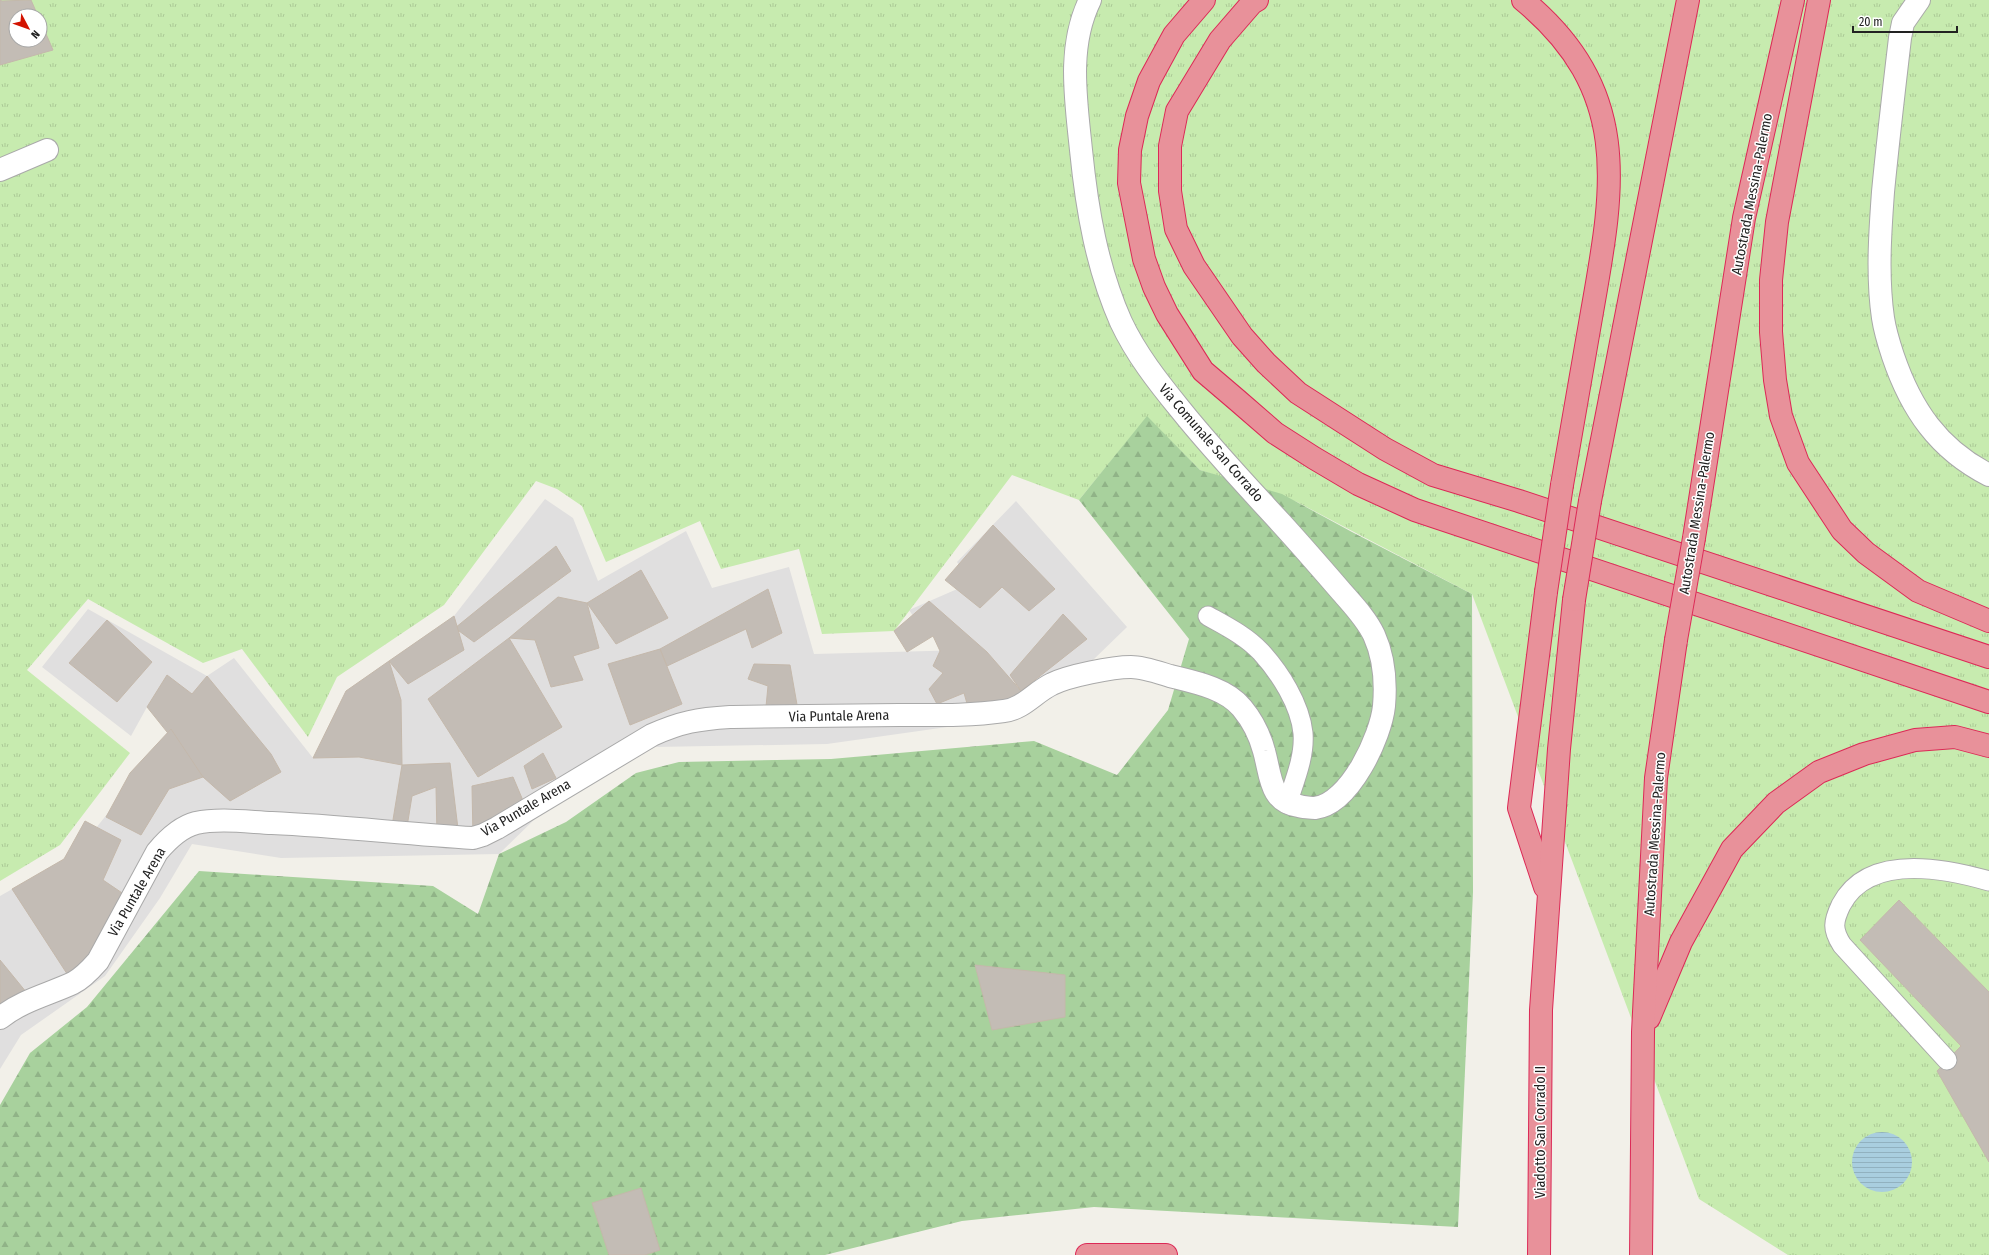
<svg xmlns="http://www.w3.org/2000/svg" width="1989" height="1255" font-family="'Fira Sans Condensed',sans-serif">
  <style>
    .residential { fill: #e0dfdf }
    .grass { fill: url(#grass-tufts); fill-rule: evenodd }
    .forest { fill: url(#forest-firs) }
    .water { fill: url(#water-rules) }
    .building { fill: #c3bcb5; stroke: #c4b8ab }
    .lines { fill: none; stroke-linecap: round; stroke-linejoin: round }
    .lane-casing { stroke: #a9a9a9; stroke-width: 21 }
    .street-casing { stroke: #a9a9a9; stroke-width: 24 }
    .highway-casing { stroke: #dc2956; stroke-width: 24 }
    .lane { stroke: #fff; stroke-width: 19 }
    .street { stroke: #fff; stroke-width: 22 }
    .highway { stroke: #e8919a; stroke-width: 22 }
    .highway-bridge-casing { stroke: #dc2956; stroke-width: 24; stroke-linecap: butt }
    .highway-bridge { stroke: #e8919a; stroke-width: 22 }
    .labels { text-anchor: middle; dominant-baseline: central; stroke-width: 3; stroke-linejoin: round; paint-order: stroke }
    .street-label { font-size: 14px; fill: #222; stroke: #fff }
  </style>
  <defs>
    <pattern id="grass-tufts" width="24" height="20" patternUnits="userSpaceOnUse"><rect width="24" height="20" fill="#c7ebaf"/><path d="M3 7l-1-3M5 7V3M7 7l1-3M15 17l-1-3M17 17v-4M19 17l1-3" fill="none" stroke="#abc996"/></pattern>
    <pattern id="forest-firs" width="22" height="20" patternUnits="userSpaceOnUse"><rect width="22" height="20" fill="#a8d19d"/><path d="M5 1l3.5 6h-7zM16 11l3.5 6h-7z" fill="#90b387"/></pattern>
    <pattern id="water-rules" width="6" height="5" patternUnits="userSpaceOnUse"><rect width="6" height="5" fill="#a9cedf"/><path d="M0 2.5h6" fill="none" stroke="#91b1bf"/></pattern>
  </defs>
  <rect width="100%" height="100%" fill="#f2f0e9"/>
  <polygon class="residential" points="545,499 573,518 598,581 686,531 712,588 789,567 814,654 967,650 920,626 909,610 971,583 957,562 1016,501 1127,627 1057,695 1018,717 827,744 655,747 541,813 499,854 281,858 192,844 160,898 105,976 21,1035 0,1069 0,896 76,853 120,798 130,773 171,729 147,707 131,736 42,667 88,609 207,676 234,658 313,758 346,691 454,616"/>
  <path class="grass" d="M0,0H1989V1255H1788L1699,1199L1472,594L1297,502L1200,470L1147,417L1079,500L1012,475L894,631L822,634L799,549L721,569L700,521L606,562L582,506L557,489L536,481L444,605L337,677L308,737L242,649L203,663L88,599L27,670L130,753L60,845L0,881ZM16,16H40V40H16Z"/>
  <polygon class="forest" points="1147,416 1200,470 1282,494 1352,532 1472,594 1473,892 1458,1227 1094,1207 962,1221 825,1255 0,1255 0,1105 30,1053 87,1007 199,871 433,886 478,914 499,854 566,822 636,773 679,762 831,759 1034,741 1117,775 1168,710 1189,639 1079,500"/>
  <circle class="water" cx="1882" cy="1162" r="30"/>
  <g class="building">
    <polygon points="0,0 2,1 31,0 38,16 16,16 16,40 40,40 40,20 53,50 0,65"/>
    <polygon points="993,525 1055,589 1029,611 1002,587 980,608 945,580"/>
    <polygon points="556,546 571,571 474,642 455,628"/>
    <polygon points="641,570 668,618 616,644 587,603"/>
    <polygon points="768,589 782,633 752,648 746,629 667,666 660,649"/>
    <polygon points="558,597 587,603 599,648 573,656 583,680 551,687 535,640 509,638"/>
    <polygon points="929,601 987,652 1021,691 1009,711 970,714 964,693 937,704 929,689 943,673 933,666 940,651 933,636 907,652 894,631"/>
    <polygon points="1063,614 1087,639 1021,691 1010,675"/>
    <polygon points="454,616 464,650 408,684 389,661"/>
    <polygon points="107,620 152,662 117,702 69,663"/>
    <polygon points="509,638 562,727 478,777 428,699"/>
    <polygon points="660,649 682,704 630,725 608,664"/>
    <polygon points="389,661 401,700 402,765 359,757 313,758 346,691"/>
    <polygon points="754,664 790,665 799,716 765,717 768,686 748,679"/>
    <polygon points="167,675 192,694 207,676 271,754 281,772 230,801 203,777 147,707"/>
    <polygon points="171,729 203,777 169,789 141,835 106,817 130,773"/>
    <polygon points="543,753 556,778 532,789 524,766"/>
    <polygon points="450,763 459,837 437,836 436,787 412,796 406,833 391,832 402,765"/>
    <polygon points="513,777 527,810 473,838 472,786"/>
    <polygon points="85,821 121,840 103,880 131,899 73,983 12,889 64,859"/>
    <polygon points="1899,900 1989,992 1989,1162 1937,1071 1961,1046 1860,940"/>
    <polygon points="0,960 31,998 0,1014"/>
    <polygon points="975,965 1065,975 1065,1017 992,1030"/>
    <polygon points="641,1188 660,1250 645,1255 609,1255 592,1203"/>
  </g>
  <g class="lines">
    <defs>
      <g id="lane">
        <path d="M1208,616C1226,626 1246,636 1261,652C1280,673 1300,704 1303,733C1305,757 1294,782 1287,804"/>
        <path d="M1947,1060L1842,945C1832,929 1833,922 1841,905C1868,853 1944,868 1989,881"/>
      </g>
      <g id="street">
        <path d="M1919,0L1903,23L1900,38C1894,89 1888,140 1883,192C1880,233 1877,277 1883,318C1885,331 1889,344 1893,356C1911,409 1938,449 1989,475"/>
        <polyline points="0,170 47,150"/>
        <path d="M0,1018C23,1000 47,995 73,983C83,978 91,969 98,961L157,852C167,840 180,827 196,823C219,818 248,822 272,823C339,826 406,834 473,838L483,835L497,828L652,735C681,722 698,719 730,717C786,716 842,716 899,715C934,715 969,716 1004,711C1023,709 1035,692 1052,684C1068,676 1112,667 1131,667C1143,667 1157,672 1170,676C1194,682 1226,688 1242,708C1252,720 1260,736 1264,751C1271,775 1269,802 1299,806C1302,807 1312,808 1315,808C1350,804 1381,736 1384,706C1386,683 1384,657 1374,635C1366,618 1352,604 1340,590C1321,568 1301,545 1281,523C1247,486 1212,449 1180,409C1158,382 1136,354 1121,322C1097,268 1087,210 1081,150C1076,100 1067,47 1090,0"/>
      </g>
      <g id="highway">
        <polyline points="1204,0 1174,35 1149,81 1137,116 1130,150 1129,183 1144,259 1154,287 1167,314 1203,371 1237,400 1275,433 1314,458 1358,484 1415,510 1989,702"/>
        <polyline points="1257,0 1252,3 1220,40 1177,111 1170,146 1170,191 1176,229 1194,266 1242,336 1266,363 1298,393 1385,449 1433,475 1519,501 1989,657"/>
        <path d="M1523,0C1633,91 1614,187 1592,312C1582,370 1572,427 1562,485"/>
        <polyline points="1819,0 1777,222 1771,280 1771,332 1775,380 1781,416 1798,463 1842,530 1866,553 1918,591 1989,621"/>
        <polyline points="1590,501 1688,0"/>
        <polyline points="1694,538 1744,218 1793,0"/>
        <polyline points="1545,887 1519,808 1546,592"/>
        <polyline points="1649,1018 1681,942 1732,849 1776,803 1819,772 1864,754 1915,740 1955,737 1989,746"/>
        <polyline points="1087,1255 1166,1255"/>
        <polyline points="1539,1255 1541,1010 1559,749 1574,600"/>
        <polyline points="1641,1255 1643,1032 1656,778 1676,640"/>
      </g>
    </defs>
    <use href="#lane" class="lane-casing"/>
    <use href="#street" class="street-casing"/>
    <use href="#highway" class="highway-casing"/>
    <use href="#lane" class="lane"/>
    <use href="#street" class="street"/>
    <use href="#highway" class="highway"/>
    <defs>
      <g id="highway-bridge">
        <polyline points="1546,592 1562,485"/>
        <polyline points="1574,600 1590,501"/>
        <polyline points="1676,640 1694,538"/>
      </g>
    </defs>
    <use href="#highway-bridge" class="highway-bridge-casing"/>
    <use href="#highway-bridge" class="highway-bridge"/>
  </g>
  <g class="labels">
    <g class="street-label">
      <text transform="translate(1752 194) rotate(-79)">Autostrada Messina-Palermo</text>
      <text transform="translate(1211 443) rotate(49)">Via Comunale San Corrado</text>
      <text transform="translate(1697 513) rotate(-81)">Autostrada Messina-Palermo</text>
      <text transform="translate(839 716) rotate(-1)">Via Puntale Arena</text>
      <text transform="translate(526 808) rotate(-30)">Via Puntale Arena</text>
      <text transform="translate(1655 834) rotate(-86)">Autostrada Messina-Palermo</text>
      <text transform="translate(137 892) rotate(-60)">Via Puntale Arena</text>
      <text transform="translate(1540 1132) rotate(-90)">Viadotto San Corrado II</text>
    </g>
  </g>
  <g transform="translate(28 28) rotate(131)"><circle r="19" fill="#ffffff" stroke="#a7a7a7"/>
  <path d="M0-3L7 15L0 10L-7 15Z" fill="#d31300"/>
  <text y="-6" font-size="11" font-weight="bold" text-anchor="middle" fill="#222222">N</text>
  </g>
  <path d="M1853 26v6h104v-6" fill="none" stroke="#222222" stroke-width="2"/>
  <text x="1859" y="26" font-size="12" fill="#222222" stroke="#ffffff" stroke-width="3" paint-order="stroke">20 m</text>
</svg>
